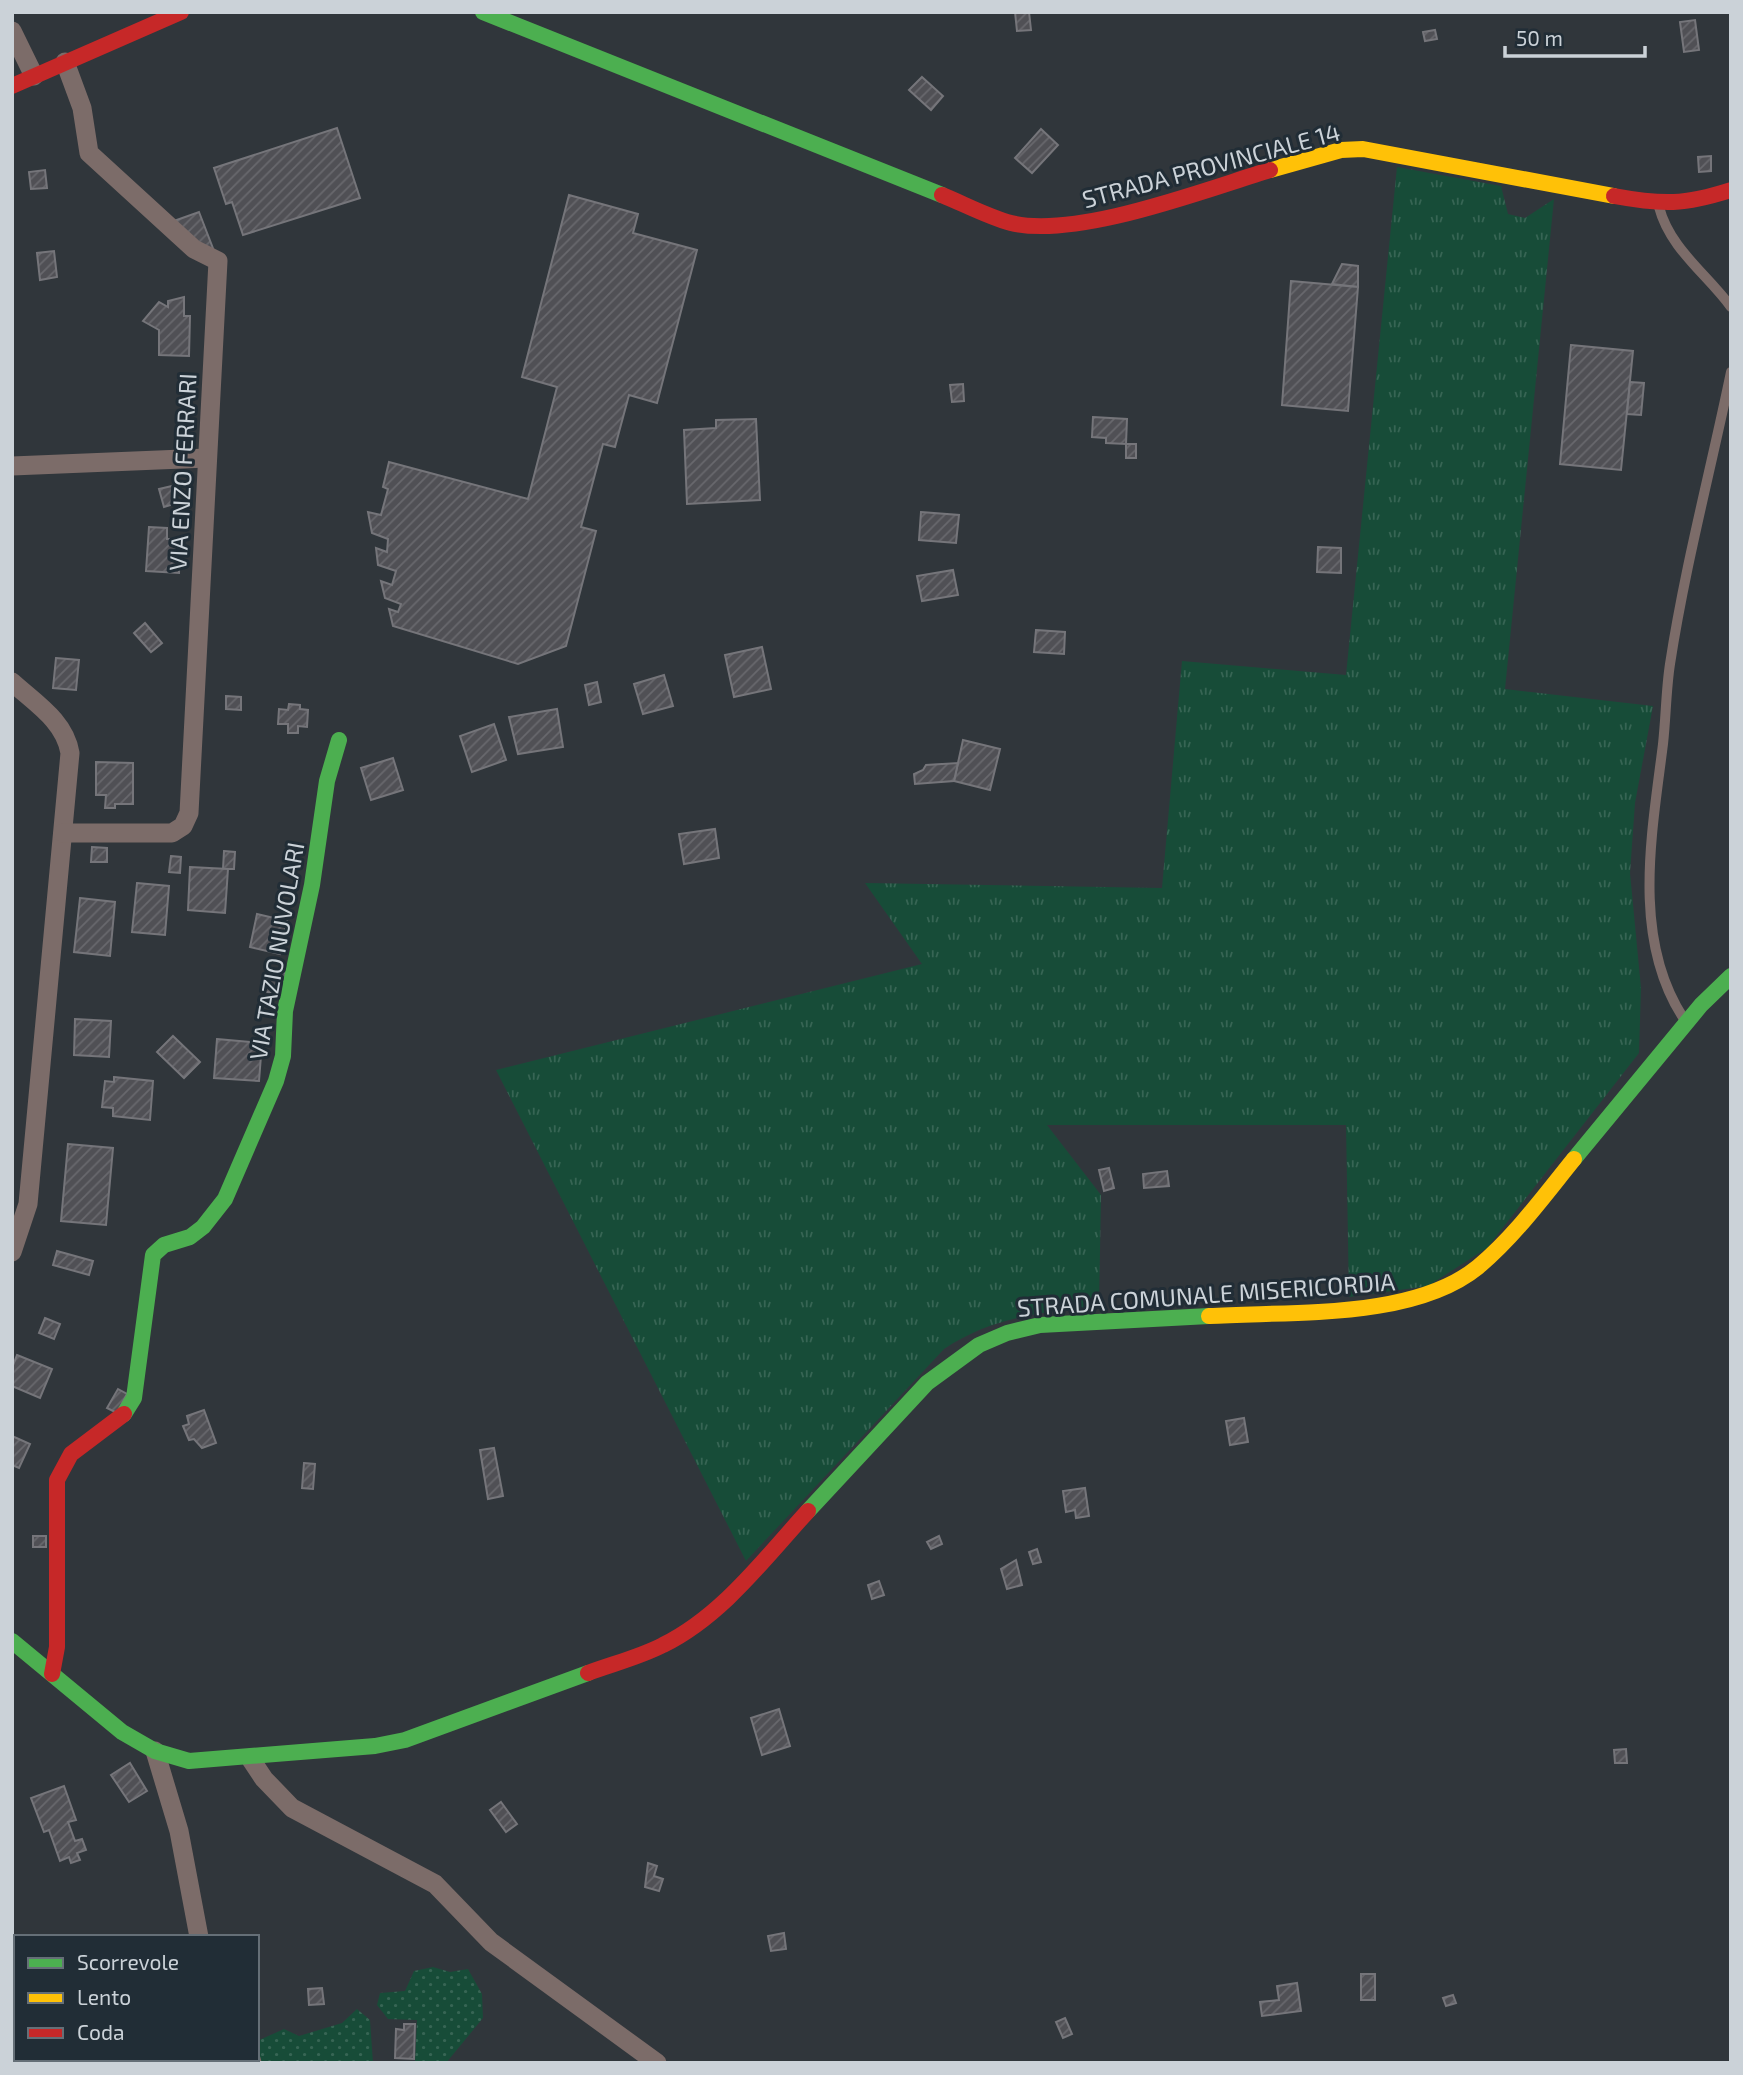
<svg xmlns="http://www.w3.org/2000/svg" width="1743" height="2075" font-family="'Exo 2',sans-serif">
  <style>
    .grass { fill: url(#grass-tufts) }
    .garden { fill: url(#garden-dots) }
    .building { fill: url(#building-hatch); stroke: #75757a; stroke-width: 2 }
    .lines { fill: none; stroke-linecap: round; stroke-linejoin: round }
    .lane { stroke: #7c6c69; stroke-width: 10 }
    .street { stroke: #7c6c69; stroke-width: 19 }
    .fast { stroke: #4caf50; stroke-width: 16 }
    .slow { stroke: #ffc107; stroke-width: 16 }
    .jam { stroke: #c62828; stroke-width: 16 }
    .labels { text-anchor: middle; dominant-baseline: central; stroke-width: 6; stroke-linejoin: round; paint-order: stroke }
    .street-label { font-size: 24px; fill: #cbd2d8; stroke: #212d36 }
  </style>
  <defs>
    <pattern id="grass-tufts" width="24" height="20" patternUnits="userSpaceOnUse" patternTransform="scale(1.75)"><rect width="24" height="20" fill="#174c38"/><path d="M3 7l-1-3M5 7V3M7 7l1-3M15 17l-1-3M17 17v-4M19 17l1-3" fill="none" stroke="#376554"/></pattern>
    <pattern id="garden-dots" width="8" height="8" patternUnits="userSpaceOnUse" patternTransform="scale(1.75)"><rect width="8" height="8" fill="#174c38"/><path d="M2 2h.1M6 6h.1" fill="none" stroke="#376554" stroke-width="1.8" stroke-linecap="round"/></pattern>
    <pattern id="building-hatch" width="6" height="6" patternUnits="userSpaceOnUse" patternTransform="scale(1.75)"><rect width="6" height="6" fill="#505055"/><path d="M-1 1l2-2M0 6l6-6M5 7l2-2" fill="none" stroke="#68686d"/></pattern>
  </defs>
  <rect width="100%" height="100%" fill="#30363b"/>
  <path class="grass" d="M1397,167L1501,186L1508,214L1525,218L1554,199L1505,689L1653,706L1635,803L1630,873L1641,988L1639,1053L1487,1248L1428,1286L1349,1297L1346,1125H1047L1101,1195L1099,1306C1042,1312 992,1317 944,1349L746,1561L496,1070L922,964L865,883L1162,888L1182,661L1346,675Z"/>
  <g class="garden">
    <polygon points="433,1967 450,1972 468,1969 482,1994 483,2018 446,2063 415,2063 417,2020 388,2019 377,2005 380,1993 405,1991 414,1971"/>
    <polygon points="357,2009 370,2020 373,2063 261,2063 257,2041 284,2029 299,2036 342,2023"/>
  </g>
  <g class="building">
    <polygon points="1015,12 1029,12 1031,30 1017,31"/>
    <polygon points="1695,20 1699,50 1684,52 1680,22"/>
    <polygon points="1435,30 1437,39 1425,41 1423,32"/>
    <polygon points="922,77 943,96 931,110 909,90"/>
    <polygon points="337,128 360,198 243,235 232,202 226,204 214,168"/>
    <polygon points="1041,129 1058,145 1032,173 1015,158"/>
    <polygon points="1711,156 1711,171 1699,172 1698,157"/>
    <polygon points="45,170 47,188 31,189 29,172"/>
    <polygon points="569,195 638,214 633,233 697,250 657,403 629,395 615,447 603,444 581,527 596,531 566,646 518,664 393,626 389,609 398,612 401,604 385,598 381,581 392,585 396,571 378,565 376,548 387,552 388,539 372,533 368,512 381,515 388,489 383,487 389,462 528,499 557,387 522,377"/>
    <polygon points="199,212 214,251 196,242 174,221"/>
    <polygon points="54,251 57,277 40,280 37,253"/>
    <polygon points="1342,264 1358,266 1358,287 1332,284"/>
    <polygon points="1291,281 1358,287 1348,411 1282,405"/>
    <polygon points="184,297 184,316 190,316 189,356 159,355 159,330 143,321 159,302 168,307 168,301"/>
    <polygon points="1571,345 1633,351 1621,470 1560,464"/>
    <polygon points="1630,382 1644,383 1641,415 1627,414"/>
    <polygon points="963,384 964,401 952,402 950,385"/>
    <polygon points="1093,417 1127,419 1126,444 1106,443 1106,438 1092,437"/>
    <polygon points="756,419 760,500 687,504 684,430 716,428 716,420"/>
    <rect x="1126" y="444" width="10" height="14"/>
    <polygon points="172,486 177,503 164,507 159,489"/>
    <polygon points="921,512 959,515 956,543 919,540"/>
    <polygon points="149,527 167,528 167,539 180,539 179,573 146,571"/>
    <polygon points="1318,547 1341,548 1341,573 1317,572"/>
    <polygon points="953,570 958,595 922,601 917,576"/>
    <polygon points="145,623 162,643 151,652 134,633"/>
    <polygon points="1036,630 1065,632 1064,654 1034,652"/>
    <polygon points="762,647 771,689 734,697 725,655"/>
    <polygon points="56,658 79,660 76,690 53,688"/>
    <polygon points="664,675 673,706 643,714 634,684"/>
    <polygon points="597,682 601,702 589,705 585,685"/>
    <polygon points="226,696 241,697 241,710 226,709"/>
    <polygon points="289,704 300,705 300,709 308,710 307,727 298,726 298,733 288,733 288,724 278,724 279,709 288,710"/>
    <polygon points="557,709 563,747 518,754 509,717"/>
    <polygon points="494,724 506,760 472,772 460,736"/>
    <polygon points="963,740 1000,749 990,790 954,781"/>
    <polygon points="393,758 403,790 371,800 361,768"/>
    <polygon points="96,762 133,763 133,804 115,804 115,808 105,808 106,795 96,795"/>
    <polygon points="958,763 954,781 915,784 914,774 923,770 926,765"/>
    <polygon points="715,829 719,858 684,864 679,834"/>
    <polygon points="92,847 107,848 107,862 91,862"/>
    <polygon points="224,851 235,852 234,869 223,869"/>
    <polygon points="171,856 181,857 180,873 169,872"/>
    <polygon points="190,867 228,869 225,913 188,910"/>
    <polygon points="137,883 169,886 165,935 132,932"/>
    <polygon points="80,898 115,902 110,956 74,952"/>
    <polygon points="257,914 287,921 280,954 250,947"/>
    <polygon points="277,971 287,974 281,996 261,990 265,976 275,979"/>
    <polygon points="75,1019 111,1021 109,1057 74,1055"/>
    <polygon points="173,1036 200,1062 184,1078 157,1052"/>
    <polygon points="217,1039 262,1043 259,1081 214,1078"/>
    <polygon points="114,1077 153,1081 150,1120 113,1116 113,1108 102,1107 105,1081 114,1082"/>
    <polygon points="68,1144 113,1148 106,1225 61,1221"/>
    <polygon points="1109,1168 1114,1188 1104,1191 1099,1170"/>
    <polygon points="1167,1171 1169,1186 1144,1188 1143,1174"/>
    <polygon points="57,1251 93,1261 89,1275 53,1265"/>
    <polygon points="45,1318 60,1324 54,1339 39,1333"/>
    <polygon points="17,1355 52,1369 40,1398 12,1386 12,1368"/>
    <polygon points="118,1389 127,1394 117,1413 107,1408"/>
    <polygon points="204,1410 216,1443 202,1448 194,1439 189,1440 183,1426 189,1424 187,1416"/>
    <polygon points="1244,1418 1248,1442 1230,1445 1226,1421"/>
    <polygon points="12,1436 30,1444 19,1468 12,1465"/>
    <polygon points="494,1448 503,1496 488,1499 480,1450"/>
    <polygon points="304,1463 315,1464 313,1489 302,1488"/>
    <polygon points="1085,1488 1089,1516 1076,1518 1075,1510 1066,1512 1063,1491"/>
    <rect x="33" y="1536" width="13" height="11"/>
    <polygon points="939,1536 942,1544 931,1549 927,1542"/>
    <polygon points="1037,1549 1041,1562 1033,1564 1029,1552"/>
    <polygon points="1016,1560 1022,1585 1007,1589 1001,1569"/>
    <polygon points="879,1581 884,1595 872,1599 868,1585"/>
    <polygon points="779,1709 790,1746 762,1755 751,1718"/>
    <polygon points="1626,1749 1627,1763 1615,1763 1614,1750"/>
    <polygon points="130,1763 147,1791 129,1802 111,1775"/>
    <polygon points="64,1786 76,1820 68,1822 75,1841 82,1839 86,1850 77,1853 80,1860 71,1863 69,1857 60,1861 49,1830 44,1832 31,1798"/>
    <polygon points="501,1802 517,1824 506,1832 490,1810"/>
    <polygon points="648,1863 657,1866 654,1876 663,1879 659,1891 645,1887"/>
    <polygon points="784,1933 786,1949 771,1951 768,1936"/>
    <rect x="1361" y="1974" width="14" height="26"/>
    <polygon points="1297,1983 1301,2011 1262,2016 1260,2002 1279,2000 1277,1986"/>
    <polygon points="322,1988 324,2004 309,2005 308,1989"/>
    <polygon points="1453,1995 1456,2003 1446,2006 1443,1998"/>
    <polygon points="1065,2018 1072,2034 1063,2038 1056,2022"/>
    <polygon points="404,2024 415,2024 414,2059 395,2058 396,2029 404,2030"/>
  </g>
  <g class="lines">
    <g class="lane">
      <path d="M1659,207C1670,249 1707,274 1731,307"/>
      <path d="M1684,1019C1631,939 1652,833 1663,744C1666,717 1666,690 1670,664C1685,566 1711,469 1731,372"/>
    </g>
    <g class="street">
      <polyline points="12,31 34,76"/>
      <polyline points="12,466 207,458"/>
      <path d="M12,682C35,703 65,721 70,753L28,1204L12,1252"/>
      <polyline points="63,833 172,833 183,826 189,813 218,261 194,249 89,153 82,108 65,62"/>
      <polyline points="155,1751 179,1831 199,1937"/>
      <polyline points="250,1758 264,1779 292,1808 435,1884 491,1942 657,2063"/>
      <polyline points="251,2059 252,2063"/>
    </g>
    <g class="fast">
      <polyline points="483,12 942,195"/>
      <polyline points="1574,1159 1701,1005 1731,976"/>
      <polyline points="124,1414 134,1398 153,1255 164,1245 190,1237 203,1227 225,1199 276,1081 283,1056 285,1011 312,885 327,781 339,740"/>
      <polyline points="808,1511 927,1383 979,1345 1007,1333 1040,1325 1209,1316"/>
      <polyline points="12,1641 122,1732 155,1751 189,1761 375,1746 405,1740 588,1673"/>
    </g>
    <g class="slow">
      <polyline points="1270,170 1341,150 1363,149 1614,196"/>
      <path d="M1209,1316C1291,1311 1413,1320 1478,1267C1515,1236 1544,1196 1574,1159"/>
    </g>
    <g class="jam">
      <polyline points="12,86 181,12"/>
      <path d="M942,195C964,204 988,217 1011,223C1077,239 1204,190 1270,170"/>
      <path d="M1614,196C1663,205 1684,205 1731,190"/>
      <path d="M588,1673C612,1664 640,1657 663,1645C722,1616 765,1558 808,1511"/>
      <polyline points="52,1674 57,1647 57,1480 71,1454 124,1414"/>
    </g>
  </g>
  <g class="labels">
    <g class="street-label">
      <text transform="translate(1211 165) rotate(-15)">STRADA PROVINCIALE 14</text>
      <text transform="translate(182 472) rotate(-87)">VIA ENZO FERRARI</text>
      <text transform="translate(276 951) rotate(-80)">VIA TAZIO NUVOLARI</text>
      <text transform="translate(1206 1294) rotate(-4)">STRADA COMUNALE MISERICORDIA</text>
    </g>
  </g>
  <rect width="1743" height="2075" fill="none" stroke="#cbd2d8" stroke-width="28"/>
  <rect x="14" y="1935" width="245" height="126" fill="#212d36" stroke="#656f77" stroke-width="2"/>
  <rect x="28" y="1958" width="35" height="10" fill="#4caf50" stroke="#656f77" stroke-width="2"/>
  <text x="77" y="1970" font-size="21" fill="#cbd2d8">Scorrevole</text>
  <rect x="28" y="1993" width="35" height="10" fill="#ffc107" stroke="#656f77" stroke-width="2"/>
  <text x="77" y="2005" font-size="21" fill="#cbd2d8">Lento</text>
  <rect x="28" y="2028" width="35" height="10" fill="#c62828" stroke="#656f77" stroke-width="2"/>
  <text x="77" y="2040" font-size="21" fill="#cbd2d8">Coda</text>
  <path d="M1505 46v10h140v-10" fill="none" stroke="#cbd2d8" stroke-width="3.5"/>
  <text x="1516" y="46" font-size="21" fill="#cbd2d8" stroke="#212d36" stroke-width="5" paint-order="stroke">50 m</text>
</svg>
